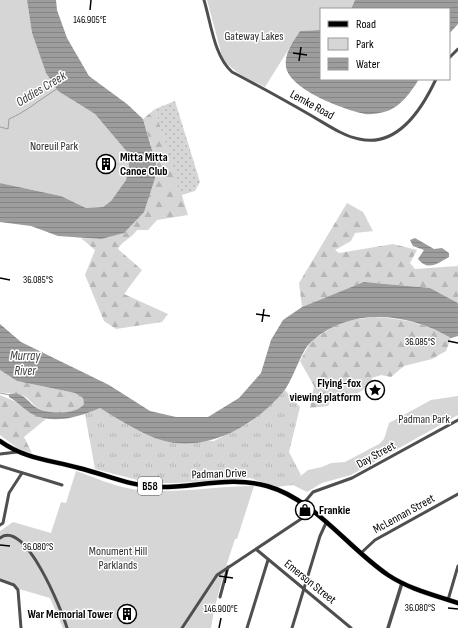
<svg xmlns="http://www.w3.org/2000/svg" width="458" height="628" font-family="'Sofia Sans Condensed',sans-serif">
  <style>
    .grass { fill: url(#grass-tufts) }
    .forest { fill: url(#forest-firs) }
    .park { fill: #d6d6d6 }
    .garden { fill: url(#garden-dots) }
    .water { fill: url(#water-rules) }
    .lines { fill: none; stroke-linecap: round; stroke-linejoin: round }
    .stream { stroke: #9d9d9d; stroke-width: 1 }
    .primary-casing { stroke: #dbdbdb; stroke-width: 5.5 }
    .minor { stroke: #4f4f4f; stroke-width: 3 }
    .tertiary { stroke: #4f4f4f; stroke-width: 3.5 }
    .primary { stroke: #000; stroke-width: 4.5 }
    .ticks { fill: none; stroke: #000; stroke-width: 1.5 }
    .labels { text-anchor: middle; dominant-baseline: central; stroke-width: 3; stroke-linejoin: round; paint-order: stroke }
    .shield { fill: #fff; stroke: #4c4c4c; stroke-width: 1 }
    .shield-label { font-size: 11px; font-weight: bold; fill: #000 }
    .park-label { font-size: 12px; fill: #2d2d2d; stroke: #fff }
    .street-label { font-size: 12px; fill: #000; stroke: #fff }
    .poi-label { font-size: 12px; font-weight: bold; fill: #000; stroke: #fff; text-anchor: start }
    .water-label { font-size: 13px; font-style: italic; fill: #3e3e3e; stroke: #fff }
    .ticks-label { font-size: 10px; text-anchor: middle; fill: #000; stroke: #fff; stroke-width: 3; stroke-linejoin: round; paint-order: stroke }
  </style>
  <defs>
    <pattern id="grass-tufts" width="24" height="20" patternUnits="userSpaceOnUse"><rect width="24" height="20" fill="#d6d6d6"/><path d="M3 7l-1-3M5 7V3M7 7l1-3M15 17l-1-3M17 17v-4M19 17l1-3" fill="none" stroke="#b6b6b6"/></pattern>
    <pattern id="forest-firs" width="22" height="20" patternUnits="userSpaceOnUse"><rect width="22" height="20" fill="#d6d6d6"/><path d="M5 1l3.5 6h-7zM16 11l3.5 6h-7z" fill="#b6b6b6"/></pattern>
    <pattern id="garden-dots" width="8" height="8" patternUnits="userSpaceOnUse"><rect width="8" height="8" fill="#d6d6d6"/><path d="M2 2h.1M6 6h.1" fill="none" stroke="#b6b6b6" stroke-width="1.8" stroke-linecap="round"/></pattern>
    <pattern id="water-rules" width="6" height="5" patternUnits="userSpaceOnUse"><rect width="6" height="5" fill="#9d9d9d"/><path d="M0 2.5h6" fill="none" stroke="#858585"/></pattern>
  </defs>
  <rect width="100%" height="100%" fill="#fff"/>
  <polygon class="grass" points="285,390 300,407 289,452 301,475 293,485 276,487 250,478 176,483 149,483 95,469 85,414 100,408 158,439 214,441 249,423 268,407"/>
  <g class="forest">
    <path d="M155,109L188,215L157,220L148,230H137C131,239 123,240 118,249L142,270L124,294L168,314L162,322L116,329L104,321L85,275L95,250L81,238L101,239L151,145L143,119Z"/>
    <polygon points="347,203 363,212 373,231 355,233 351,241 335,250 339,253 393,244 417,250 410,263 415,269 458,266 458,303 430,288 365,282 302,307 299,283"/>
    <path d="M375,317C404,319 425,323 451,338L446,351L432,359L404,366L391,377L381,375L372,378C364,396 348,396 331,400L328,406L310,408L314,386L300,361L311,341L342,321Z"/>
    <path d="M17,381L75,393L83,398L84,404C75,416 49,415 38,408C33,405 29,398 24,396C17,393 7,393 0,392V383Z"/>
    <polygon points="0,395 21,404 32,414 47,418 24,437 32,453 20,450 0,435"/>
  </g>
  <g class="park">
    <polygon points="0,0 27,0 32,33 46,73 58,91 95,114 128,153 129,167 126,180 111,201 103,207 86,208 61,196 0,183"/>
    <path d="M207,0H355L351,9H321V30L300,31L265,87C250,79 230,72 222,56Z"/>
    <polygon points="0,370 17,381 7,393 0,392"/>
    <polygon points="458,396 458,415 351,475 322,483 307,492 293,485 297,479 308,470 322,467 331,463 345,462 379,444 384,439 389,423 431,400"/>
    <path d="M76,471C94,477 113,486 132,489C170,495 215,486 254,486L237,539H235C225,569 216,597 211,628H63L50,598L19,589L13,583L0,579V531L13,522L51,533L61,502L66,503Z"/>
  </g>
  <polygon class="garden" points="175,101 200,182 195,191 181,195 155,109"/>
  <g class="water">
    <polygon points="27,0 56,0 57,10 67,38 89,76 127,104 143,119 156,164 155,178 144,212 124,233 101,239 58,236 31,226 0,222 0,183 61,196 86,208 103,207 111,201 126,180 129,167 128,153 95,114 58,91 46,73 32,33"/>
    <polygon points="355,0 458,0 458,24 449,34 449,9 351,9"/>
    <path d="M321,30V79H419C412,91 399,109 384,112C379,113 371,115 365,114C345,110 290,90 286,67C284,53 293,42 300,31Z"/>
    <path d="M415,238L434,249L442,248L449,253V257C437,264 428,271 418,259L424,250L413,246L410,240Z"/>
    <path d="M364,282L430,288L458,303V336L451,338C409,313 351,306 312,341C301,350 294,378 284,391C255,426 205,455 158,439C142,434 115,417 100,408C79,417 54,425 32,414C25,410 18,402 9,397V394C24,391 26,401 37,408C46,413 58,413 68,412C74,411 80,409 84,404L83,398L75,393L17,381L0,370V324L21,342L109,385L150,411L176,417H208L239,398L261,373L271,340L283,320L302,307Z"/>
  </g>
  <g class="lines">
    <g class="stream">
      <path d="M0,127L8,129L9,119C26,112 40,99 57,89"/>
      <polyline points="0,393 10,395"/>
    </g>
    <defs>
      <path id="primary" d="M0,441C25,459 50,460 79,468C107,475 132,487 161,487C196,487 233,476 267,486C314,499 348,548 388,575C409,589 434,595 458,603"/>
    </defs>
    <use href="#primary" class="primary-casing"/>
    <g class="minor">
      <path d="M204,0C211,23 214,56 232,72C259,86 286,101 312,116C326,124 343,136 359,139C397,148 422,109 436,79"/>
      <polyline points="449,58 458,49"/>
      <polyline points="0,454 17,452"/>
      <polyline points="0,466 62,485"/>
      <polyline points="0,525 3,523 9,493 22,473"/>
      <path d="M0,538C25,518 62,611 67,628"/>
      <polyline points="257,550 351,628"/>
      <polyline points="361,553 375,540 458,494"/>
      <polyline points="0,580 14,585 18,590 21,628"/>
      <polyline points="220,597 228,567"/>
      <polyline points="448,600 458,566"/>
      <polyline points="182,628 217,575 301,519 300,513 303,504 313,492 352,478 458,420"/>
      <polyline points="247,628 268,560"/>
      <polyline points="292,628 320,536 326,523"/>
    </g>
    <polyline class="tertiary" points="388,628 402,583"/>
    <use href="#primary" class="primary"/>
  </g>
  <path class="ticks" d="M90,10L91,0M293,53L307,55M299,61L301,47M0,278L10,280M256,314L270,316M262,322L264,309M448,341L458,343M0,545L10,546M219,576L233,578M225,583L227,570M448,608L458,609M219,628L221,618"/>
  <defs>
    <symbol id="building-ring" viewBox="-11 -11 22 22"><circle r="9.5" fill="#fff" stroke="#000" stroke-width="1.5"/><path d="M-4-6H4V6H1V3H-1V6H-4ZM-2.5-4.3h1.7v1.8h-1.7ZM.8-4.3h1.7v1.8H.8ZM-2.5-1h1.7V.8h-1.7ZM.8-1h1.7V.8H.8Z" fill="#000"/></symbol>
    <symbol id="sight-ring" viewBox="-11 -11 22 22"><circle r="9.5" fill="#fff" stroke="#000" stroke-width="1.5"/><path d="M0-6L1.8-2.2L6-1.7L2.9 1.2L3.7 5.4L0 3.3L-3.7 5.4L-2.9 1.2L-6-1.7L-1.8-2.2Z" fill="#000"/></symbol>
    <symbol id="shop-ring" viewBox="-11 -11 22 22"><circle r="9.5" fill="#fff" stroke="#000" stroke-width="1.5"/><path d="M-5-2.5h2.3a2.7 3.5 0 0 1 5.4 0H5L5.5 6h-11ZM-1.5-2.5h3a1.5 2.3 0 0 0-3 0Z" fill="#000"/></symbol>
  </defs>
  <g fill-rule="evenodd">
    <use href="#building-ring" x="95" y="153" width="22" height="22"/>
    <use href="#sight-ring" x="364" y="379" width="22" height="22"/>
    <use href="#shop-ring" x="294" y="499" width="22" height="22"/>
    <use href="#building-ring" x="116" y="603" width="22" height="22"/>
  </g>
  <g class="labels">
    <rect class="shield" x="138" y="477" width="24" height="18" rx="3"/>
    <g class="shield-label">
      <text x="150" y="486">B58</text>
    </g>
    <g class="park-label">
      <text x="254" y="36">Gateway Lakes</text>
      <text x="54" y="146">Noreuil Park</text>
      <text x="424" y="419">Padman Park</text>
      <text x="118" y="551">Monument Hill<tspan x="118" dy="14">Parklands</tspan></text>
    </g>
    <g class="street-label">
      <text transform="translate(312 105) rotate(29)">Lemke Road</text>
      <text transform="translate(376 455) rotate(-29)">Day Street</text>
      <text transform="translate(219 474) rotate(-2)">Padman Drive</text>
      <text transform="translate(404 514) rotate(-29)">McLennan Street</text>
      <text transform="translate(310 582) rotate(39)">Emerson Street</text>
    </g>
    <g class="poi-label">
      <text x="120" y="157">Mitta Mitta<tspan x="120" dy="14">Canoe Club</tspan></text>
      <text x="361" y="383" text-anchor="end">Flying-fox<tspan x="361" dy="14">viewing platform</tspan></text>
      <text x="319" y="510">Frankie</text>
      <text x="113" y="614" text-anchor="end">War Memorial Tower</text>
    </g>
    <g class="water-label">
      <text transform="translate(41 89) rotate(-31)">Oddies Creek</text>
      <text x="25" y="356">Murray<tspan x="25" dy="15">River</tspan></text>
    </g>
  </g>
  <g class="ticks-label">
    <text x="90" y="23">146.905°E</text>
    <text x="38" y="283">36.085°S</text>
    <text x="420" y="345">36.085°S</text>
    <text x="38" y="550">36.080°S</text>
    <text x="420" y="611">36.080°S</text>
    <text x="221" y="612">146.900°E</text>
  </g>
  <rect x="320" y="8" width="130" height="72" fill="#ffffff" stroke="#999999"/>
  <rect x="328" y="21" width="20" height="6" fill="#000000" stroke="#999999"/>
  <text x="356" y="28" font-size="12" fill="#000000">Road</text>
  <rect x="328" y="38" width="20" height="12" fill="#d6d6d6" stroke="#999999"/>
  <text x="356" y="48" font-size="12" fill="#000000">Park</text>
  <rect x="328" y="58" width="20" height="12" fill="url(#water-rules)" stroke="#999999"/>
  <text x="356" y="68" font-size="12" fill="#000000">Water</text>
</svg>
